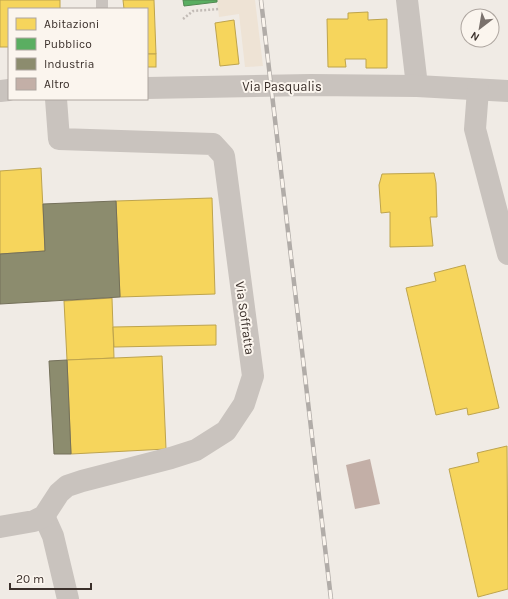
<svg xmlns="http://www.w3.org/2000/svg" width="508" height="599" font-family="Karla,sans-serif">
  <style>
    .plaza { fill: #eee3d5 }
    .homes { fill: #f6d55c; stroke: #bea44d }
    .public { fill: #5aae61; stroke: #518851 }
    .industry { fill: #8c8c6e; stroke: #74705a }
    .building { fill: #c3afa7 }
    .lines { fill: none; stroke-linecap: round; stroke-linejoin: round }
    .path { stroke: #c2bbb6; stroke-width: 2.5; stroke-dasharray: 2 2; stroke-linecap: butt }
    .service { stroke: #c9c3be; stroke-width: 12 }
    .minor { stroke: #c9c3be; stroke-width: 22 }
    .rail-casing { stroke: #b1aca8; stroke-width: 4.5 }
    .rail { stroke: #fbf5ee; stroke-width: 3; stroke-dasharray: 9; stroke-linecap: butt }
    .labels { text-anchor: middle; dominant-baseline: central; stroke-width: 4; stroke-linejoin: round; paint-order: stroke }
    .street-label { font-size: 13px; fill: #3b302b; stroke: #fbf5ee }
  </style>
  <rect width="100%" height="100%" fill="#f0ebe5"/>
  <polygon class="plaza" points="217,0 255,0 263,66 245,67 239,14 219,17"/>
  <g class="homes">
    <polygon points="0,0 60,0 60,9 9,9 9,47 0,47"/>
    <polygon points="123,0 154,0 156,54 147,54 147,9 124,9"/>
    <polygon points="368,12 368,20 387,19 387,68 366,68 366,59 345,59 346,67 328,67 327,19 348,19 348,13"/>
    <polygon points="234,20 239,64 220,66 215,23"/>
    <rect x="147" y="54" width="9" height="13"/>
    <polygon points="41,168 45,251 0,254 0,171"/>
    <polygon points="434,173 436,183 437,217 430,217 433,246 390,247 390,212 381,213 379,185 382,174"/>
    <polygon points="212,198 215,294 120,297 116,201"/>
    <polygon points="465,265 499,408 468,415 467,408 436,415 406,288 436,281 434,273"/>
    <polygon points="112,298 114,358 67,360 64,301"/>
    <polygon points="216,325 216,345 114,347 113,327"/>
    <polygon points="162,356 166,449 71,454 67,360"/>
    <polygon points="507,446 508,589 478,597 449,469 479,462 477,453"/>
  </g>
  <polygon class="public" points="183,0 217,0 217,2 184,6"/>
  <g class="industry">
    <polygon points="116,201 120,297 0,304 0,254 45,251 43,204"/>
    <polygon points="67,360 71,454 54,454 49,361"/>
  </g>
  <polygon class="building" points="370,459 380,504 355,509 346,465"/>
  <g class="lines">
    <polyline class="path" points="183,19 193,11 219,9"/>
    <polyline class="service" points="102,0 102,9"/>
    <g class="minor">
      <polyline points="407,0 417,86"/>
      <polyline points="147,88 311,85 417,86 508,91"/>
      <polyline points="478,90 475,129 508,254"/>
      <polyline points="0,91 9,90"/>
      <polyline points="44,516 53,536 68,599"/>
      <polyline points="0,527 34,521 44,516 59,493 67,486 82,481 171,458 196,450 226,431 244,404 253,376 224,156 213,144 59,139 56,99"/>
    </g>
    <defs>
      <polyline id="rail" points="261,0 331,599"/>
    </defs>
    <use href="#rail" class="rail-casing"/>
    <use href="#rail" class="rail"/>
  </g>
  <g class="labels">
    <g class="street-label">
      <text x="282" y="86">Via Pasqualis</text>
      <text transform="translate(245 318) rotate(82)">Via Soffratta</text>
    </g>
  </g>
  <rect x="8" y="8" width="140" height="92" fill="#fbf5ee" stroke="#aea6a0"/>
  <rect x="16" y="18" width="20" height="12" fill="#f6d55c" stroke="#aea6a0"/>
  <text x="44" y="28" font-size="12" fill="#3b302b">Abitazioni</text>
  <rect x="16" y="38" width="20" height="12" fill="#5aae61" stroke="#aea6a0"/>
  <text x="44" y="48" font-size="12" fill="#3b302b">Pubblico</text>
  <rect x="16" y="58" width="20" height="12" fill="#8c8c6e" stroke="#aea6a0"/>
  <text x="44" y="68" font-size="12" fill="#3b302b">Industria</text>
  <rect x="16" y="78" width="20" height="12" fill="#c3afa7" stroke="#aea6a0"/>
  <text x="44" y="88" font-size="12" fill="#3b302b">Altro</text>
  <g transform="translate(480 28) rotate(211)"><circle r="19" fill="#fbf5ee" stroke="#aea6a0"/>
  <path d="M0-3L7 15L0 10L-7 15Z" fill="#7a716c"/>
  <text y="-6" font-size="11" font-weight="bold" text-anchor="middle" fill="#3b302b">N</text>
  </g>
  <path d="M10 583v6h81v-6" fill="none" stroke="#3b302b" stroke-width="2"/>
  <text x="16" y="583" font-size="12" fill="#3b302b" stroke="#fbf5ee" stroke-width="3" paint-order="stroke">20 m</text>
</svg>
